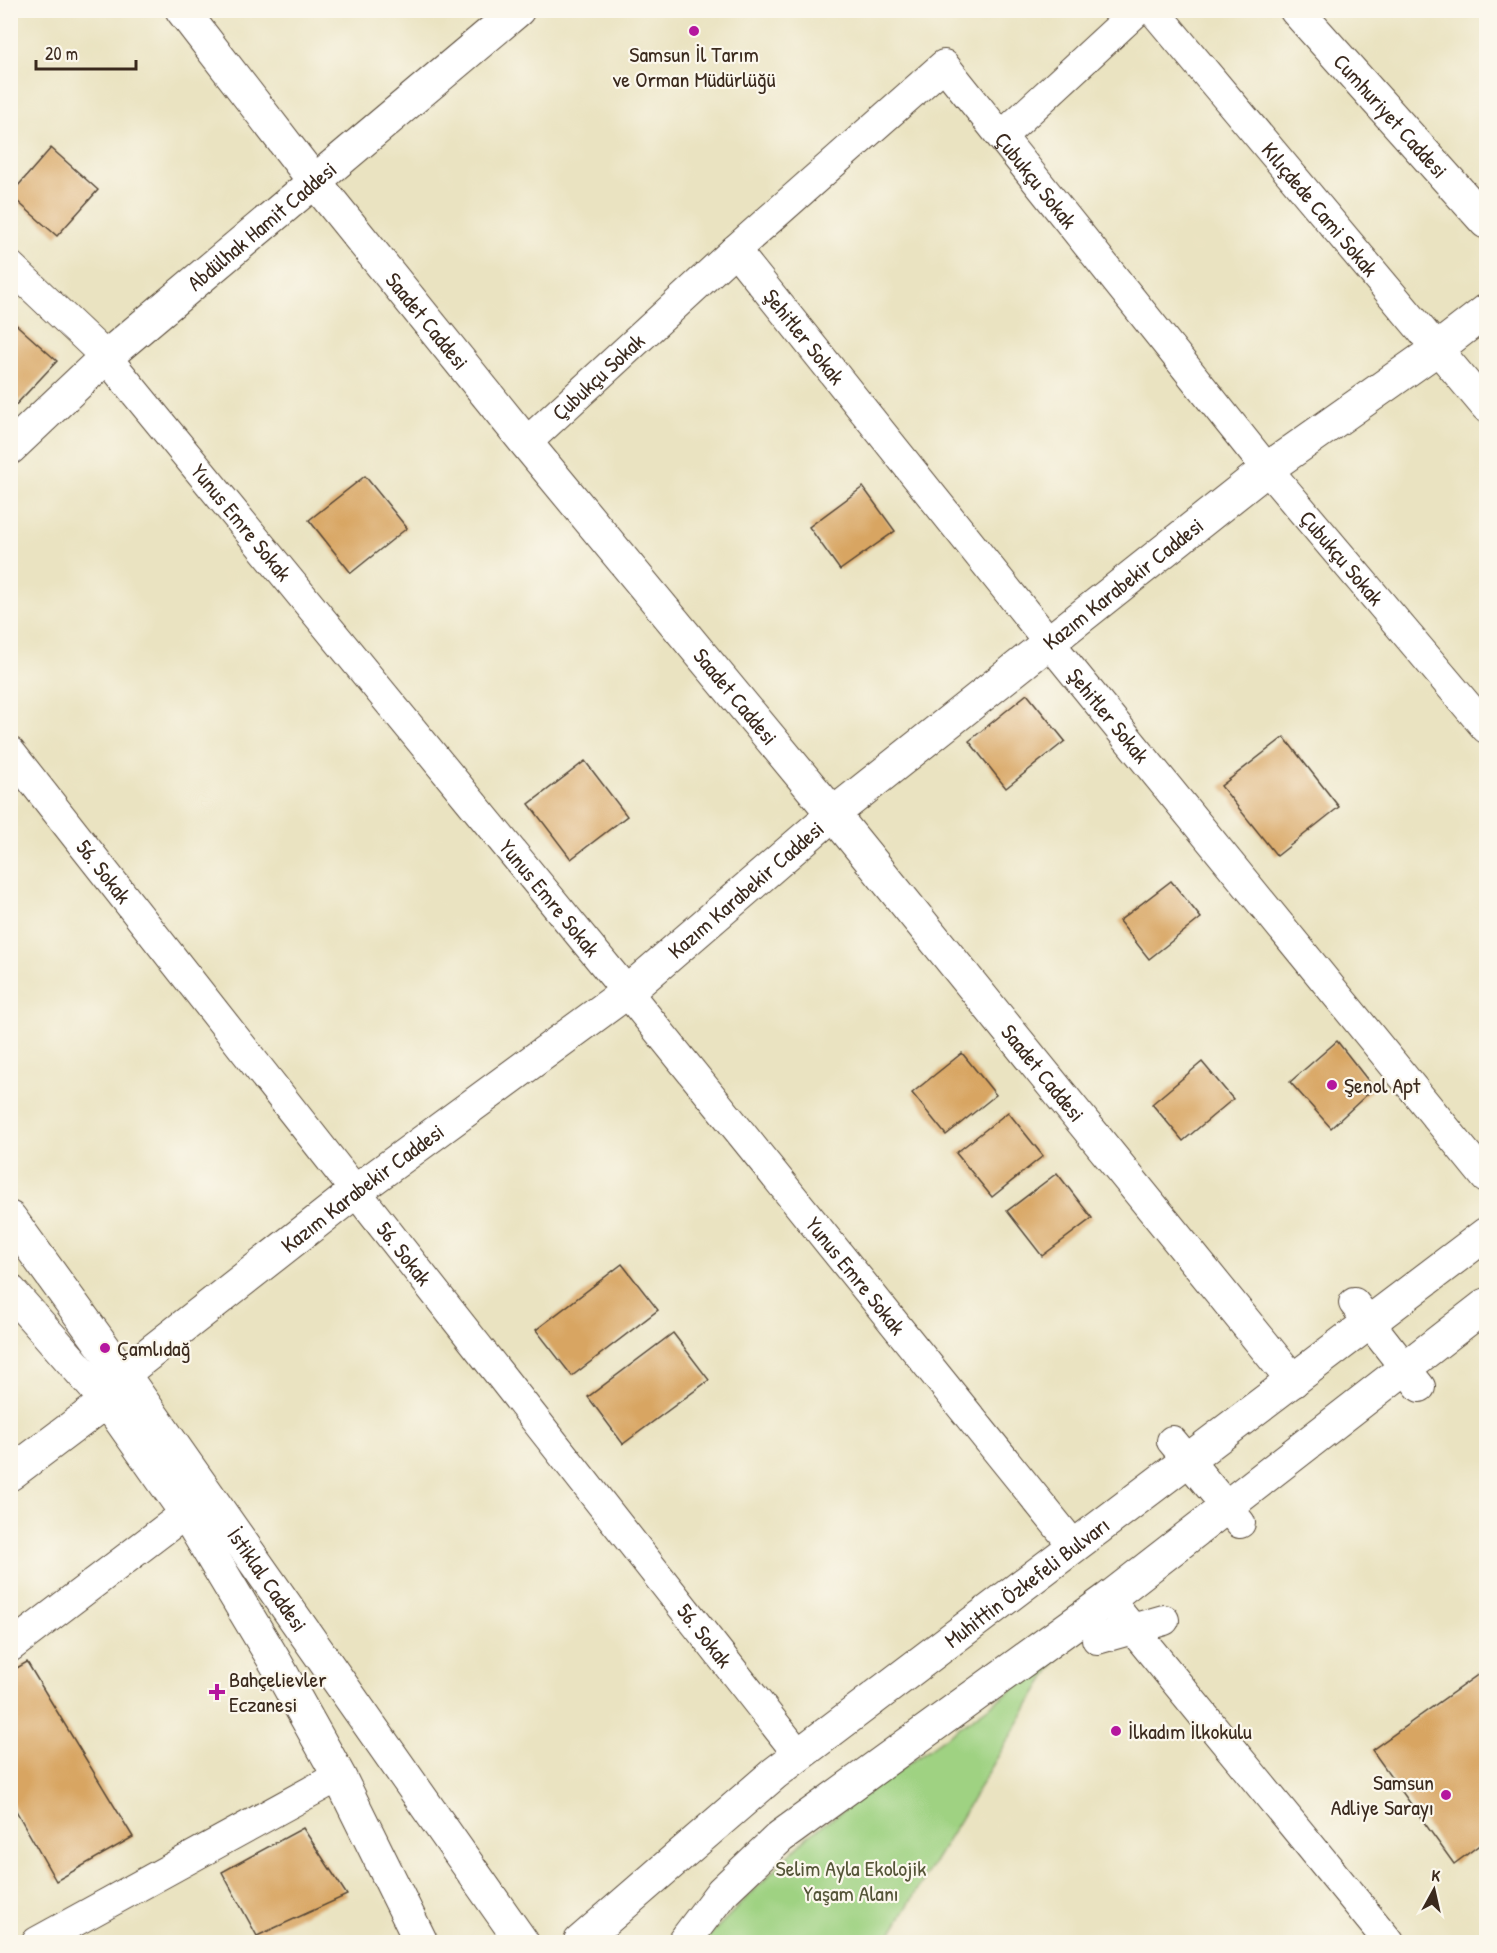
<svg xmlns="http://www.w3.org/2000/svg" width="1497" height="1953" font-family="'Patrick Hand',sans-serif">
  <style>
    .green { fill: #9fd282; stroke: #6d7e50; stroke-width: 1.5 }
    .building { fill: #d8a562 }
    .lines { fill: none; stroke-linecap: round; stroke-linejoin: round }
    .street-casing { stroke: #554636; stroke-width: 32 }
    .secondary-casing { stroke: #554636; stroke-width: 35 }
    .street { stroke: #fff; stroke-width: 30 }
    .secondary { stroke: #fff; stroke-width: 33 }
    .poi-dot { fill: #b5179e; stroke: #fbf7ec; stroke-width: 2 }
    .labels { text-anchor: middle; dominant-baseline: central; stroke-width: 4.5; stroke-linejoin: round; paint-order: stroke }
    .poi-label { font-size: 22px; fill: #3b2a1e; stroke: #fbf7ec; text-anchor: start }
    .street-label { font-size: 22px; fill: #3b2a1e; stroke: #fbf7ec }
    .park-label { font-size: 22px; fill: #545437; stroke: #fbf7ec }
  </style>
  <rect width="100%" height="100%" fill="#fbf7ec"/>
  <filter id="ink" filterUnits="userSpaceOnUse"><feTurbulence type="fractalNoise" baseFrequency=".0167" numOctaves="2"/><feDisplacementMap in="SourceGraphic" scale="12" xChannelSelector="R" yChannelSelector="G"/><feConvolveMatrix kernelMatrix="1 2 1 2 8 2 1 2 1" color-interpolation-filters="sRGB"/></filter>
  <filter id="wash" filterUnits="userSpaceOnUse"><feTurbulence type="fractalNoise" baseFrequency=".008" numOctaves="4" result="noise"/><feDisplacementMap in="SourceGraphic" scale="24" xChannelSelector="R" yChannelSelector="G"/><feGaussianBlur stdDeviation="1.35" result="paint"/><feColorMatrix in="noise" values="0 0 0 0 0 0 0 0 0 0 0 0 0 0 0 0 0 1.4 0 .05"/><feComposite in="paint" operator="in"/></filter>
  <g filter="url(#wash)">
    <rect width="100%" height="100%" fill="#eae3c1"/>
    <polygon class="green" points="1058,1657 886,1942 703,1942 809,1835"/>
    <g id="blocks">
      <g class="building">
        <polygon points="51,148 98,190 57,236 10,195"/>
        <polygon points="10,319 57,361 10,411"/>
        <polygon points="365,476 407,528 351,573 309,520"/>
        <polygon points="863,487 895,531 840,570 809,527"/>
        <polygon points="1027,694 1065,741 1006,788 969,741"/>
        <polygon points="1284,737 1339,807 1277,856 1221,786"/>
        <polygon points="585,761 627,816 571,859 529,804"/>
        <polygon points="1171,881 1201,918 1149,959 1119,921"/>
        <polygon points="1337,1041 1374,1088 1331,1128 1290,1082"/>
        <polygon points="962,1053 996,1095 946,1135 912,1093"/>
        <polygon points="1202,1062 1233,1099 1183,1141 1152,1104"/>
        <polygon points="1008,1112 1043,1156 992,1197 956,1153"/>
        <polygon points="1057,1173 1092,1218 1042,1256 1007,1211"/>
        <polygon points="622,1264 658,1310 572,1376 536,1330"/>
        <polygon points="673,1333 709,1380 623,1444 588,1397"/>
        <polygon points="27,1662 133,1837 56,1881 10,1800 10,1672"/>
        <polygon points="1486,1669 1486,1840 1454,1864 1372,1750"/>
        <polygon points="303,1828 347,1895 257,1936 222,1872"/>
      </g>
    </g>
  </g>
  <g filter="url(#ink)">
    <use href="#blocks" fill-opacity="0" stroke="#554636" stroke-width="1.5"/>
    <g class="lines">
      <defs>
        <g id="street">
          <path id="s1" d="M1153,10L1486,407"/>
          <polyline points="1002,136 1138,10"/>
          <path id="s2" d="M735,250L1048,641L1486,1178"/>
          <path id="s3" d="M10,266L106,357L627,992L1074,1546"/>
          <path id="s4" d="M526,443L735,250L944,65L1267,469L1486,728"/>
          <path id="s5" d="M10,752L799,1755"/>
          <polyline points="1354,1303 1420,1387"/>
          <polyline points="1172,1441 1240,1523"/>
          <polyline points="1108,1599 1389,1942"/>
          <polyline points="1097,1639 1164,1620"/>
          <polyline points="10,1647 186,1513"/>
          <polyline points="37,1942 339,1776"/>
        </g>
        <g id="secondary">
          <path id="s6" d="M182,10L315,182L526,443L833,814L1293,1381"/>
          <path id="s7" d="M1296,10L1486,222"/>
          <path id="s8" d="M10,448L106,357L518,10"/>
          <path id="s9" d="M10,1218L123,1374L522,1942"/>
          <polyline points="10,1291 107,1401 186,1513 277,1665 339,1776 421,1942"/>
          <path id="s10" d="M10,1474L107,1401L123,1374L356,1191L627,992L833,814L1267,469L1437,349L1486,311"/>
          <path id="s11" d="M580,1942L775,1773L1486,1234"/>
          <polyline points="684,1942 722,1892 780,1837 1108,1599 1486,1305"/>
        </g>
      </defs>
      <use href="#street" class="street-casing"/>
      <use href="#secondary" class="secondary-casing"/>
      <use href="#street" class="street"/>
      <use href="#secondary" class="secondary"/>
    </g>
  </g>
  <g class="poi-dot">
    <circle cx="694" cy="31" r="6"/>
    <circle cx="1332" cy="1085" r="6"/>
    <circle cx="105" cy="1348" r="6"/>
    <path d="M214 1683h6v6h6v6h-6v6h-6v-6h-6v-6h6z"/>
    <circle cx="1116" cy="1731" r="6"/>
    <circle cx="1446" cy="1795" r="6"/>
  </g>
  <g class="labels">
    <g class="poi-label">
      <text x="694" y="54" text-anchor="middle">Samsun İl Tarım<tspan x="694" dy="25">ve Orman Müdürlüğü</tspan></text>
      <text x="1344" y="1085">Şenol Apt</text>
      <text x="117" y="1348">Çamlıdağ</text>
      <text x="229" y="1679">Bahçelievler<tspan x="229" dy="25">Eczanesi</tspan></text>
      <text x="1128" y="1731">İlkadım İlkokulu</text>
      <text x="1434" y="1782" text-anchor="end">Samsun<tspan x="1434" dy="25">Adliye Sarayı</tspan></text>
    </g>
    <g class="street-label">
      <text stroke="none"><textPath href="#s7" startOffset="142">Cumhuriyet Caddesi</textPath></text>
      <text stroke="none"><textPath href="#s4" startOffset="711">Çubukçu Sokak</textPath></text>
      <text stroke="none"><textPath href="#s1" startOffset="260">Kılıçdede Cami Sokak</textPath></text>
      <text stroke="none"><textPath href="#s8" startOffset="336">Abdülhak Hamit Caddesi</textPath></text>
      <text stroke="none"><textPath href="#s6" startOffset="396">Saadet Caddesi</textPath></text>
      <text stroke="none"><textPath href="#s2" startOffset="111">Şehitler Sokak</textPath></text>
      <text stroke="none"><textPath href="#s4" startOffset="98">Çubukçu Sokak</textPath></text>
      <text stroke="none"><textPath href="#s3" startOffset="346">Yunus Emre Sokak</textPath></text>
      <text stroke="none"><textPath href="#s4" startOffset="1197">Çubukçu Sokak</textPath></text>
      <text stroke="none"><textPath href="#s10" startOffset="1428">Kazım Karabekir Caddesi</textPath></text>
      <text stroke="none"><textPath href="#s6" startOffset="882">Saadet Caddesi</textPath></text>
      <text stroke="none"><textPath href="#s2" startOffset="597">Şehitler Sokak</textPath></text>
      <text stroke="none"><textPath href="#s5" startOffset="152">56. Sokak</textPath></text>
      <text stroke="none"><textPath href="#s10" startOffset="942">Kazım Karabekir Caddesi</textPath></text>
      <text stroke="none"><textPath href="#s3" startOffset="832">Yunus Emre Sokak</textPath></text>
      <text stroke="none"><textPath href="#s6" startOffset="1368">Saadet Caddesi</textPath></text>
      <text stroke="none"><textPath href="#s10" startOffset="456">Kazım Karabekir Caddesi</textPath></text>
      <text stroke="none"><textPath href="#s5" startOffset="638">56. Sokak</textPath></text>
      <text stroke="none"><textPath href="#s3" startOffset="1318">Yunus Emre Sokak</textPath></text>
      <text stroke="none"><textPath href="#s9" startOffset="444">İstiklal Caddesi</textPath></text>
      <text stroke="none"><textPath href="#s11" startOffset="574">Muhittin Özkefeli Bulvarı</textPath></text>
      <text stroke="none"><textPath href="#s5" startOffset="1124">56. Sokak</textPath></text>
    </g>
    <g class="park-label">
      <text x="851" y="1868">Selim Ayla Ekolojik<tspan x="851" dy="25">Yaşam Alanı</tspan></text>
    </g>
  </g>
  <rect width="1497" height="1953" fill="none" stroke="#fbf7ec" stroke-width="36"/>
  <g transform="translate(1434 1890) rotate(8)" stroke="#fbf7ec" stroke-width="4.5" paint-order="stroke">
  <path d="M0-4.5L10 22L0 15L-10 22Z" fill="#3b2a1e"/>
  <text y="-9" font-size="16" font-weight="bold" text-anchor="middle" fill="#3b2a1e">K</text>
  </g>
  <path d="M36 60v9h100v-9" fill="none" stroke="#3b2a1e" stroke-width="3"/>
  <text x="45" y="60" font-size="18" fill="#3b2a1e" stroke="#fbf7ec" stroke-width="4.5" paint-order="stroke">20 m</text>
</svg>
